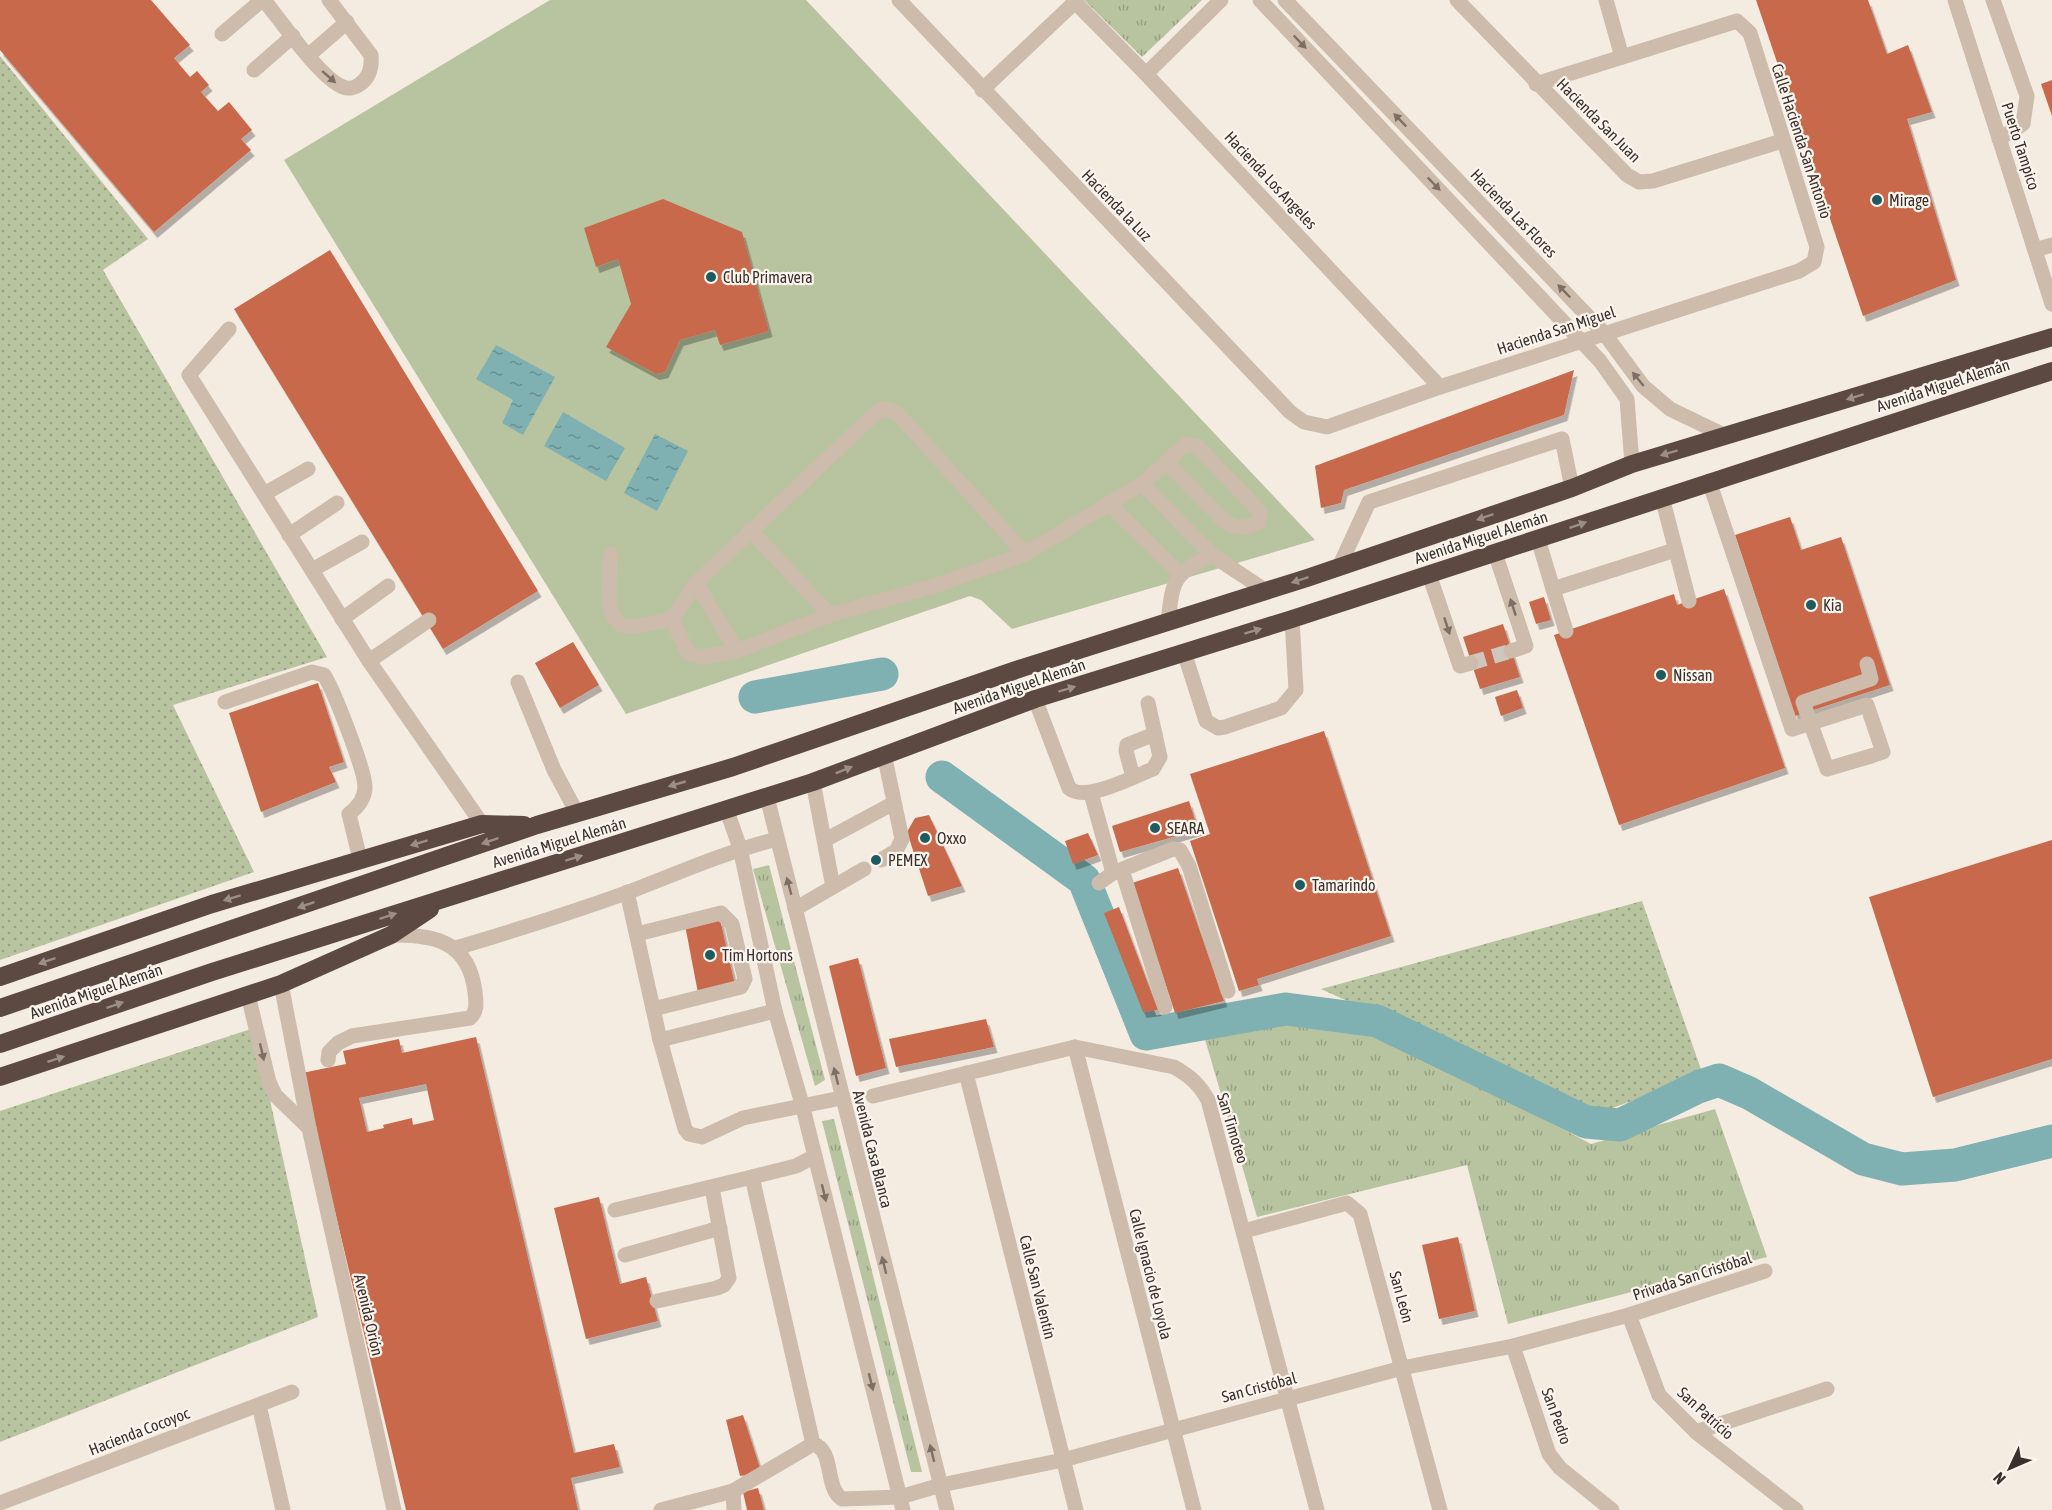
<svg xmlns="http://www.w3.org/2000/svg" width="2052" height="1510" font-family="'Asap Condensed',sans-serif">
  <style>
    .grass { fill: url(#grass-dots) }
    .park { fill: url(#park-tufts) }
    .pitch { fill: #b8c4a0 }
    .water { fill: url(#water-ripples) }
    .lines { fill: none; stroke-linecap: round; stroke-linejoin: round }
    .river { stroke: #7fb0b2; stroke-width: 33 }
    .building { fill: #c8694b; fill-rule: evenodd; filter: url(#shadow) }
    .minor-tunnel { stroke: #cfc6bd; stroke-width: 15; stroke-dasharray: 15 8; stroke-linecap: butt }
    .minor { stroke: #cdbbac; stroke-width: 15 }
    .highway { stroke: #5c4a42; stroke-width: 18 }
    .minor-bridge { stroke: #cdbbac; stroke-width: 15 }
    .oneway { fill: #7d6f65 }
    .oneway2 { fill: #9c8e87 }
    .poi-dot { fill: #1f5a5e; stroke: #fbf5ee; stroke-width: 2 }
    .labels { text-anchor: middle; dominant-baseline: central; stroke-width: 4.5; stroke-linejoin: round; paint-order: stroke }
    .street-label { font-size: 16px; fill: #3b302b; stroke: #fbf5ee }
    .poi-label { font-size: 16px; fill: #3b302b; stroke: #fbf5ee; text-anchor: start }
  </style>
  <defs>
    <pattern id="grass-dots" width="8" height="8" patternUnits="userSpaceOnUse" patternTransform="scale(1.5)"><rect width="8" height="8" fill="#b8c4a0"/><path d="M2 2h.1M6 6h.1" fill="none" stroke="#97a083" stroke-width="1.8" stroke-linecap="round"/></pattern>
    <pattern id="park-tufts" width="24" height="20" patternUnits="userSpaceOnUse" patternTransform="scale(1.5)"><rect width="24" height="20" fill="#b8c4a0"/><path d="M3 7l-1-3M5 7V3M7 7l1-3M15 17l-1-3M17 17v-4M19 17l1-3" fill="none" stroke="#97a083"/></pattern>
    <pattern id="water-ripples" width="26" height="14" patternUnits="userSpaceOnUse" patternTransform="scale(1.5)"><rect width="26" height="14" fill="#7fb0b2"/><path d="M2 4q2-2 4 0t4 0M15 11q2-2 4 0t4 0" fill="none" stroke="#699091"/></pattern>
    <filter id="shadow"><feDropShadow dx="3.5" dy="6" stdDeviation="0" flood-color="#0004"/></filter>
  </defs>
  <rect width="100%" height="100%" fill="#f4ebe1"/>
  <g class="grass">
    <polygon points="0,56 148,239 103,270 327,657 173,705 254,872 0,960"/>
    <polygon points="1642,901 1703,1075 1596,1114 1321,989"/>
    <polygon points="254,1028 318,1317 0,1442 0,1111"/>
  </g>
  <g class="park">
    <polygon points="1084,0 1202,0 1142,57"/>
    <polygon points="769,865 825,1080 815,1086 753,869"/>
    <polygon points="1276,1021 1345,1028 1387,1036 1591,1144 1715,1109 1767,1257 1508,1324 1467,1165 1257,1217 1204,1036"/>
    <polygon points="834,1119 922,1472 911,1472 822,1121"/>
  </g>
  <polygon class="pitch" points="550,0 806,0 1315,540 1012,629 981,600 970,596 626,714 284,160"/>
  <g class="water">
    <polygon points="496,345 555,377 523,435 502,423 513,400 476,379"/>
    <polygon points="563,412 625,448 606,481 544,446"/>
    <polygon points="655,434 688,451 657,511 624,493"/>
  </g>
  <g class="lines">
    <g class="river">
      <polyline points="755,697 882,674"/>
      <polyline points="942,777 1084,880 1146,1034 1286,1009 1377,1021 1586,1122 1620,1125 1698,1087 1719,1080 1749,1093 1863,1159 1902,1169 1955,1165 2052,1141"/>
    </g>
  </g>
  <g class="building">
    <polygon points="0,0 151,0 190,45 174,58 190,77 197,71 209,85 201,92 218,111 229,102 252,130 241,139 251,150 154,232 0,50"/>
    <polygon points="1756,0 1868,0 1887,54 1908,45 1932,112 1907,119 1956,280 1863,316"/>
    <polygon points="2052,80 2052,116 2041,84"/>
    <polygon points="663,199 742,232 769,331 720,345 715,330 680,340 665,372 656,374 606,347 631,304 618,259 596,267 584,228"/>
    <polygon points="330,250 538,591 443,649 234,309"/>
    <polygon points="1574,370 1564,415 1344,490 1341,503 1321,508 1315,466"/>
    <polygon points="1790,517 1801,550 1841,537 1890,685 1795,716 1735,535"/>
    <polygon points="1724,589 1785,768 1619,825 1554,635 1674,594 1677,605"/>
    <polygon points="1544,597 1551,620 1536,624 1529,602"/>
    <polygon points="1503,624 1520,677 1480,689 1463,637"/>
    <polygon points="573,642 599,685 560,708 535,663"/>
    <polygon points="318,683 344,762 329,767 336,782 261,812 229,713"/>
    <polygon points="1517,690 1523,708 1501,716 1495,697"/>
    <polygon points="1324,731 1391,936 1257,979 1259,985 1239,991 1190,841 1210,834 1190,774"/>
    <polygon points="1189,801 1198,830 1120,852 1112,826"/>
    <polygon points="929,815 962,886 928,896 907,832 915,818"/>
    <polygon points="1088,833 1098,855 1073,864 1065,841"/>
    <polygon points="2052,840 2052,1059 1933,1097 1869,897"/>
    <polygon points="1178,868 1224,1001 1175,1013 1132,883"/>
    <polygon points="1119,907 1158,1010 1143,1012 1104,913"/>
    <polygon points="720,919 735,985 698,993 685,925"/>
    <polygon points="858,958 886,1068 856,1076 829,966"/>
    <polygon points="986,1019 994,1047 896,1067 889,1039"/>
    <path d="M476,1037L574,1453L614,1444L620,1467L571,1478L578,1510H406L302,1073L346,1064L343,1051L399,1039L402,1053ZM426,1084L434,1120L413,1125L412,1118L383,1125L384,1128L367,1132L359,1098Z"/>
    <polygon points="599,1197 620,1284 646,1277 658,1321 586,1339 554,1208"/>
    <polygon points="1458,1237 1475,1311 1439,1319 1422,1245"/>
    <polygon points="743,1415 761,1471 740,1476 726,1420"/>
    <polygon points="758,1488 764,1510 747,1510 743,1492"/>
  </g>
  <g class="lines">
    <polyline class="minor-tunnel" points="1471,663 1511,651"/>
    <g class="minor">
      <path d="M264,0C281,21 320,78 343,87C348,89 355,88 360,84C370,77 372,66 371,55L329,0"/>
      <polyline points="899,0 1290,412 1304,422 1327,427 1440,387 1799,271 1814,262 1817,247 1750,33 1737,21 1536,84"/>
      <polyline points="1073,0 1146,74 1440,387"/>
      <polyline points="1260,0 1600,361 1627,399 1632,464"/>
      <polyline points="1285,0 1604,333 1643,386 1670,409 1726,436"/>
      <polyline points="1457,0 1627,175 1639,182 1653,181 1782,141"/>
      <polyline points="1606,0 1622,57"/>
      <polyline points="1955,0 2052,304"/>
      <polyline points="1993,0 2027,96 2023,124 1999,139"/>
      <polyline points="222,34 262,0"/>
      <polyline points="309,55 347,22"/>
      <polyline points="254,70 293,36"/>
      <polyline points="1146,74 1221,0"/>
      <polyline points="982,90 1075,2"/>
      <polyline points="2035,250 2052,245"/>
      <polyline points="229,329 189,375 369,661 482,824"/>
      <polyline points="1709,481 1792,729 1867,705 1883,752 1871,756"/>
      <polyline points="1142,484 1212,555 1266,591"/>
      <polyline points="264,494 308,469"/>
      <polyline points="1662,497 1689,601"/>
      <polyline points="1109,504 1179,573"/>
      <path d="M750,530L830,615L934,586L1025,554L1142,484L1186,444L1198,447L1260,512L1259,522C1245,529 1236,529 1224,521L1166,462"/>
      <polyline points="289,535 337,503"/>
      <polyline points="1538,539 1553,589 1675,550"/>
      <polyline points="1495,553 1526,646 1511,651"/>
      <path d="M611,554C610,571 602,623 626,626C639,628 659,621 672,619L696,583"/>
      <polyline points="1339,567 1369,502 1562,439 1572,488"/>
      <polyline points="312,570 362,542"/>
      <polyline points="1429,574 1460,666 1471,663"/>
      <polyline points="1553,589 1566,631"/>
      <polyline points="830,615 737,651 696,583 880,409 888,409 898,414 1025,554"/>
      <polyline points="342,619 388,586"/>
      <polyline points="672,619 688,653 702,657 737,651"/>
      <path d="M1168,622C1173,578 1173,575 1212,555"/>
      <polyline points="1184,652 1206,721 1218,728 1225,727 1281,708 1296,690 1292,619"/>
      <polyline points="369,661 429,620"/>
      <polyline points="518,682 554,770 577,813"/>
      <path d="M1035,699L1069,788C1085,803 1135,776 1153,769L1160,757L1148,703"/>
      <path d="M225,702L312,672L324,675C334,691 365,770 365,787C365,799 358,807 349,814L360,859"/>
      <polyline points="1133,777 1126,751 1127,745 1155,734"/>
      <polyline points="813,782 833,887"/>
      <polyline points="1091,793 1113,873"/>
      <polyline points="767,797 947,1510"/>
      <polyline points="727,811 740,848 775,1011 802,1104 903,1510"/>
      <polyline points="825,840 894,803"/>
      <polyline points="881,860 896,851 902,839 884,754"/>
      <polyline points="1122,870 1165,1007"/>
      <polyline points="1099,883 1113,873 1173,849 1180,850 1189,866 1228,991"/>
      <polyline points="627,892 660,1040 775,1011"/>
      <polyline points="795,909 864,869"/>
      <polyline points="637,934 721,913 732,924 745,979 741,987 653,1009"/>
      <path d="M456,948C513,931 570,913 626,893C676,874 725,852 777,839"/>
      <polyline points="281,984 309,1128 394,1510"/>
      <polyline points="248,995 269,1082 275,1095 309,1128"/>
      <polyline points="660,1040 685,1129 689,1134 702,1137 743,1118 841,1098"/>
      <polyline points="1075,1047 1194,1510"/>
      <path d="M328,1060L329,1052L338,1043L352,1036L470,1018C478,1010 476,1003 475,992C469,942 435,934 391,935"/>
      <polyline points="966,1073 1076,1510"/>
      <path d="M873,1096L1075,1047L1174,1067C1190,1076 1199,1084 1208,1100L1317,1510"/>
      <polyline points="615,1210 752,1177"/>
      <polyline points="1244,1231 1347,1203 1360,1214 1440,1510"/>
      <polyline points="625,1255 720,1228"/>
      <polyline points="657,1301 717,1288 724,1285 729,1278 712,1188"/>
      <polyline points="1629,1315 1659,1395 1696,1432 1796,1510"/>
      <polyline points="1513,1346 1549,1454 1560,1468 1612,1510"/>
      <polyline points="259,1405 283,1510"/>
      <polyline points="1696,1432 1827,1389"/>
      <polyline points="813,1444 752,1177 796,1166 815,1156"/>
      <polyline points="0,1503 292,1392"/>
      <polyline points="661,1510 733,1491"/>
      <path d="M734,1510L733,1491L813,1444C835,1450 824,1487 842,1499L900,1497L941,1485L1063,1460L1402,1368L1513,1346L1629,1315L1765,1271"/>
    </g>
    <g class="highway">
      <polyline points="0,977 212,904 482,824 524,825"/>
      <polyline points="0,1008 537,825 733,767 1022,668 1307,578 1572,488 1632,464 2052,337"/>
      <polyline points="0,1044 212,972 813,782 1035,699 1292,619 2052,371"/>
      <polyline points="0,1077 281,984 391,935 430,909"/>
    </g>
    <polyline class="minor-bridge" points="1867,664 1871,679 1803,702 1827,769 1871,756"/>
  </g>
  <defs><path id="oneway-solid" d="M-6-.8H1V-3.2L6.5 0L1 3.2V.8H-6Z" transform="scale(1.5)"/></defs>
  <g class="oneway">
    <use href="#oneway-solid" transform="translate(1300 42) rotate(46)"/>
    <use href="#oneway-solid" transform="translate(329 77) rotate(41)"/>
    <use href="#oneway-solid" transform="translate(1400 120) rotate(-134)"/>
    <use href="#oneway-solid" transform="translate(1434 184) rotate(46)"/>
    <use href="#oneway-solid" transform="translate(1564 291) rotate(-134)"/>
    <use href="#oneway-solid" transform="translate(1638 379) rotate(-129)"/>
    <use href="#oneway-solid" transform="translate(1513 607) rotate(-108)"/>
    <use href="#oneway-solid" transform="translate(1447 626) rotate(72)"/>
    <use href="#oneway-solid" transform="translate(789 886) rotate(-105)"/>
    <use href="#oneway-solid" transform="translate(262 1052) rotate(77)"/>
    <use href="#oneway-solid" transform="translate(836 1076) rotate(-104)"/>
    <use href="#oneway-solid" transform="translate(824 1193) rotate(76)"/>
    <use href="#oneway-solid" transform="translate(884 1265) rotate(-104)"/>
    <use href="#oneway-solid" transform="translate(871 1382) rotate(76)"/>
    <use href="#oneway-solid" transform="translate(932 1453) rotate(-104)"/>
  </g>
  <g class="oneway2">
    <use href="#oneway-solid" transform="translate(1855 397) rotate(163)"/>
    <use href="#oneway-solid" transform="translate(1669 453) rotate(163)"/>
    <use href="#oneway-solid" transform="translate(1485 517) rotate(161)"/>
    <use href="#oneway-solid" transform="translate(1578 525) rotate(-19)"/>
    <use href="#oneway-solid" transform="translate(1300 580) rotate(162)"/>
    <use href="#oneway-solid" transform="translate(1253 631) rotate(-17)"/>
    <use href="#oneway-solid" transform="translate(1067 689) rotate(-17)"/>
    <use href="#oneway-solid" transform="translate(844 770) rotate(-22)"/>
    <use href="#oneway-solid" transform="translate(677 784) rotate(164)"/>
    <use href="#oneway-solid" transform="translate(490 841) rotate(161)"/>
    <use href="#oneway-solid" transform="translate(419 843) rotate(163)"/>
    <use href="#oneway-solid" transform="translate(574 858) rotate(-17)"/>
    <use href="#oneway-solid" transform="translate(232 898) rotate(163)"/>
    <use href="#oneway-solid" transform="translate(306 905) rotate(161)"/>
    <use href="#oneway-solid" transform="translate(388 916) rotate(-18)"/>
    <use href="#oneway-solid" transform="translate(47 961) rotate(161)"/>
    <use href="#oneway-solid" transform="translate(115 1005) rotate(-19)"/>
    <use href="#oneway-solid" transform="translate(56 1059) rotate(-18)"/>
  </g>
  <g class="poi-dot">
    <circle cx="1877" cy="200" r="6"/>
    <circle cx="711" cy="277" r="6"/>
    <circle cx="1811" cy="605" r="6"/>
    <circle cx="1661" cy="675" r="6"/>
    <circle cx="1155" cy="828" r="6"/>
    <circle cx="925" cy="838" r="6"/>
    <circle cx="876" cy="860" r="6"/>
    <circle cx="1300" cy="885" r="6"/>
    <circle cx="710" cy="955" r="6"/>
  </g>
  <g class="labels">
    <g class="street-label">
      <text transform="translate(1599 120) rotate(45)">Hacienda San Juan</text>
      <text transform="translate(1802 141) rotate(72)">Calle Hacienda San Antonio</text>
      <text transform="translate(2021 146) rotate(72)">Puerto Tampico</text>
      <text transform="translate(1271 180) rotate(47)">Hacienda Los Angeles</text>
      <text transform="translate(1117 205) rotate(46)">Hacienda la Luz</text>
      <text transform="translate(1514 213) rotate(46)">Hacienda Las Flores</text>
      <text transform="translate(1556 330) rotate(-18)">Hacienda San Miguel</text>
      <text transform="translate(1943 385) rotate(-18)">Avenida Miguel Alemán</text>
      <text transform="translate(1481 537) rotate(-18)">Avenida Miguel Alemán</text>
      <text transform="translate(1019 686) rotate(-19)">Avenida Miguel Alemán</text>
      <text transform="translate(559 842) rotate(-17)">Avenida Miguel Alemán</text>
      <text transform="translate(96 991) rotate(-19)">Avenida Miguel Alemán</text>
      <text transform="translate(1233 1128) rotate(73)">San Timoteo</text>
      <text transform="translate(873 1149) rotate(76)">Avenida Casa Blanca</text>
      <text transform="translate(1151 1274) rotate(76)">Calle Ignacio de Loyola</text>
      <text transform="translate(1692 1276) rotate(-18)">Privada San Cristóbal</text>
      <text transform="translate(1038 1287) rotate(76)">Calle San Valentín</text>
      <text transform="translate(1402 1297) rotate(75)">San León</text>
      <text transform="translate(369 1315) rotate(77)">Avenida Orión</text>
      <text transform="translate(1259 1387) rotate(-15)">San Cristóbal</text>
      <text transform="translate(1706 1413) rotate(42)">San Patricio</text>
      <text transform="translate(1557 1416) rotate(70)">San Pedro</text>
      <text transform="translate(139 1431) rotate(-21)">Hacienda Cocoyoc</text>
    </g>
    <g class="poi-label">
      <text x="1889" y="200">Mirage</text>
      <text x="723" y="277">Club Primavera</text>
      <text x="1823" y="605">Kia</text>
      <text x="1673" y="675">Nissan</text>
      <text x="1167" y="828">SEARA</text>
      <text x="937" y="838">Oxxo</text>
      <text x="888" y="860">PEMEX</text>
      <text x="1312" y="885">Tamarindo</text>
      <text x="722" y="955">Tim Hortons</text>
    </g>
  </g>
  <g transform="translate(2010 1468) rotate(226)" stroke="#fbf5ee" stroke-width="4.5" paint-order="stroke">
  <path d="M0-4.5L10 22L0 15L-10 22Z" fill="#3b302b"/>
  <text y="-9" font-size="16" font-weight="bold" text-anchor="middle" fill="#3b302b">N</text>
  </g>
</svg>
